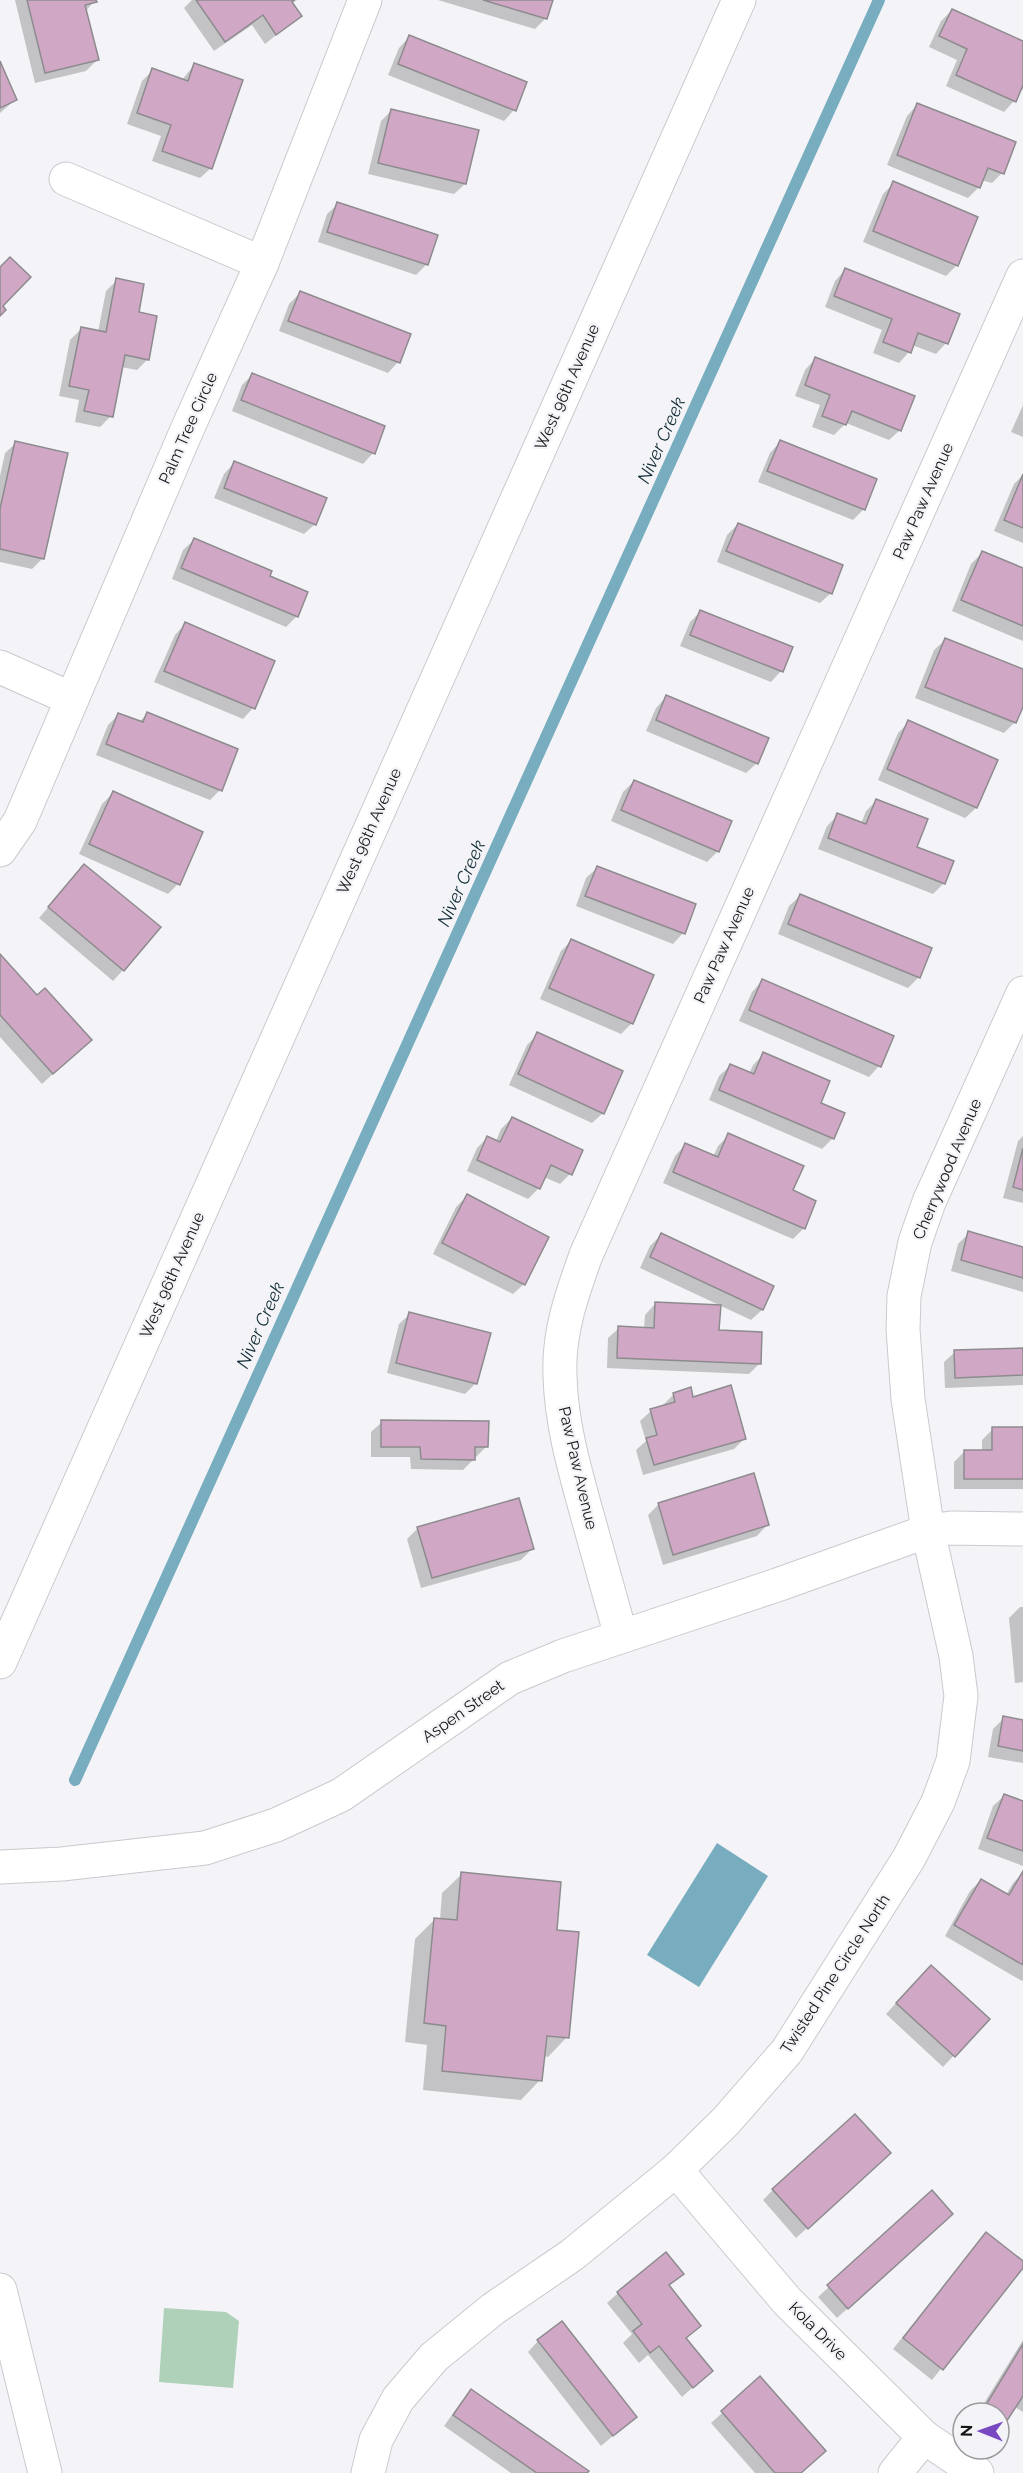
<svg xmlns="http://www.w3.org/2000/svg" width="1023" height="2473" font-family="Raleway,sans-serif">
  <style>
    .green { fill: #afd1b9 }
    .water { fill: #77adbf }
    .shadow { fill: #0003 }
    .lines { fill: none; stroke-linecap: round; stroke-linejoin: round }
    .stream { stroke: #77adbf; stroke-width: 12 }
    .building { fill: #d0a8c6; stroke: #8e8b8e; stroke-width: 1.5 }
    .minor-casing { stroke: #cacace; stroke-width: 35 }
    .minor { stroke: #fff; stroke-width: 33 }
    .labels { text-anchor: middle; dominant-baseline: central; stroke-width: 4.5; stroke-linejoin: round; paint-order: stroke }
    .street-label { font-size: 16px; fill: #161618; stroke: #f4f4f8 }
    .water-label { font-size: 18px; font-style: italic; fill: #112d36; stroke: #f4f4f8 }
  </style>
  <rect width="100%" height="100%" fill="#f4f4f8"/>
  <polygon class="green" points="164,2308 226,2312 239,2321 233,2388 159,2382"/>
  <polygon class="water" points="717,1843 768,1876 699,1987 647,1955"/>
  <g class="shadow">
    <polygon points="15,0 95,0 85,12 97,60 86,71 35,83"/>
    <polygon points="192,0 297,0 291,4 300,16 265,44 252,25 214,51 184,8"/>
    <polygon points="438,0 551,0 546,18 535,29"/>
    <polygon points="952,10 1023,43 1023,90 1020,88 1014,101 1004,112 946,86 957,60 929,47 941,21"/>
    <polygon points="409,37 525,83 514,110 504,121 388,75 399,48"/>
    <polygon points="0,65 15,100 0,113"/>
    <polygon points="194,65 211,168 200,178 152,161 161,136 127,124 142,81 153,70 182,80"/>
    <polygon points="917,105 1002,173 992,183 981,180 979,187 968,198 887,165 907,116"/>
    <polygon points="391,111 465,184 454,194 368,174 381,121"/>
    <polygon points="894,183 957,265 946,276 863,242 883,194"/>
    <polygon points="338,204 427,264 416,275 318,242 327,214"/>
    <polygon points="845,270 946,343 936,354 912,345 909,352 899,363 873,353 882,330 825,307 835,281"/>
    <polygon points="117,280 137,313 148,359 137,370 121,367 111,416 100,427 75,422 79,400 59,396 70,340 81,329 98,332 106,291"/>
    <polygon points="300,293 398,362 388,373 279,331 289,304"/>
    <polygon points="815,359 900,430 889,440 846,423 834,435 812,427 820,405 795,396 805,370"/>
    <polygon points="253,374 373,453 363,464 232,411 242,385"/>
    <polygon points="1023,405 1023,437 1011,432"/>
    <polygon points="780,442 864,509 853,520 758,482 770,453"/>
    <polygon points="16,443 43,558 32,569 0,562 0,476 5,453"/>
    <polygon points="234,463 315,524 304,534 214,498 224,474"/>
    <polygon points="1023,475 1023,543 994,531 1014,484"/>
    <polygon points="738,524 831,593 820,603 717,562 727,535"/>
    <polygon points="194,540 268,577 297,616 286,627 172,579 183,550"/>
    <polygon points="982,553 1023,570 1023,641 952,611 971,564"/>
    <polygon points="700,612 781,671 771,682 680,646 690,622"/>
    <polygon points="185,624 273,662 253,708 243,719 154,682 175,635"/>
    <polygon points="945,640 1023,671 1023,703 1015,722 1004,733 915,698 934,650"/>
    <polygon points="666,697 757,763 746,773 646,731 656,708"/>
    <polygon points="119,714 139,722 147,714 220,790 210,800 96,755 108,725"/>
    <polygon points="909,722 976,808 965,818 878,780 898,733"/>
    <polygon points="634,781 718,851 707,862 611,821 623,792"/>
    <polygon points="113,793 178,884 168,894 79,854 102,804"/>
    <polygon points="876,801 944,883 933,894 818,849 827,826 838,815 861,824 866,811"/>
    <polygon points="84,866 123,970 113,981 39,918"/>
    <polygon points="597,868 694,905 683,933 673,944 576,906 586,878"/>
    <polygon points="800,896 919,977 908,988 778,934 789,906"/>
    <polygon points="571,941 632,1023 621,1034 540,999 561,951"/>
    <polygon points="0,956 79,1050 42,1084 0,1037"/>
    <polygon points="762,981 879,1066 869,1077 739,1021 752,992"/>
    <polygon points="538,1034 603,1113 592,1123 509,1085 527,1045"/>
    <polygon points="764,1054 833,1138 822,1149 709,1100 719,1076 730,1066 749,1074 753,1065"/>
    <polygon points="512,1118 570,1174 560,1184 544,1177 539,1188 528,1199 467,1171 477,1148 487,1138 496,1141 501,1129"/>
    <polygon points="729,1135 791,1191 815,1201 803,1229 793,1239 663,1183 675,1156 685,1145 713,1157 718,1146"/>
    <polygon points="1023,1136 1023,1203 1003,1198 1018,1141"/>
    <polygon points="467,1196 524,1284 513,1294 433,1254 456,1207"/>
    <polygon points="969,1233 1023,1249 1023,1292 951,1271 958,1244"/>
    <polygon points="661,1235 772,1287 762,1310 751,1320 640,1268 650,1246"/>
    <polygon points="655,1304 718,1331 760,1363 749,1374 607,1368 608,1338 619,1328 644,1329 645,1315"/>
    <polygon points="410,1314 476,1383 465,1394 387,1373 399,1324"/>
    <polygon points="1023,1349 1023,1385 945,1388 944,1362 955,1352"/>
    <polygon points="674,1394 692,1399 745,1438 734,1449 643,1475 636,1450 646,1441 640,1421 651,1411 663,1407 663,1405"/>
    <polygon points="382,1422 487,1446 463,1470 411,1469 410,1457 371,1457 371,1432"/>
    <polygon points="993,1429 1023,1429 1023,1489 954,1489 954,1462 965,1451 982,1451 982,1440"/>
    <polygon points="659,1504 767,1525 757,1536 663,1565 648,1515"/>
    <polygon points="418,1528 532,1549 521,1560 421,1588 407,1539"/>
    <polygon points="1020,1607 1023,1607 1023,1682 1015,1683 1009,1618"/>
    <polygon points="1004,1718 1023,1722 1023,1763 988,1757 993,1729"/>
    <polygon points="1004,1796 1023,1803 1023,1866 978,1849 993,1806"/>
    <polygon points="1023,1873 1023,1980 1022,1981 945,1936 970,1891 981,1880 1006,1895 1013,1883"/>
    <polygon points="462,1874 556,1931 567,2037 548,2057 543,2056 540,2080 521,2100 423,2090 427,2045 405,2042 415,1939 435,1919 440,1920 442,1893"/>
    <polygon points="920,1977 988,2019 943,2067 886,2014"/>
    <polygon points="878,2164 796,2238 763,2200 773,2190"/>
    <polygon points="932,2192 941,2224 837,2318 818,2297"/>
    <polygon points="986,2234 1023,2263 1023,2266 932,2380 893,2349"/>
    <polygon points="682,2273 668,2286 699,2326 686,2339 711,2371 682,2397 648,2355 639,2363 623,2343 632,2334 607,2303 618,2293"/>
    <polygon points="1023,2340 1023,2412 1013,2406 999,2430 999,2413 978,2413"/>
    <polygon points="538,2341 635,2417 601,2446 528,2352"/>
    <polygon points="760,2379 800,2473 755,2473 711,2423"/>
    <polygon points="471,2391 585,2473 511,2473 444,2426 461,2402"/>
    <polygon points="971,2449 985,2449 980,2454"/>
  </g>
  <g class="lines">
    <polyline class="stream" points="75,1780 879,0"/>
  </g>
  <g class="building">
    <polygon points="27,0 96,0 97,2 85,5 99,60 45,73"/>
    <polygon points="196,0 294,0 292,2 302,16 276,35 263,15 225,42"/>
    <polygon points="483,0 553,0 547,19"/>
    <polygon points="952,9 1023,41 1023,85 1016,102 956,75 967,49 939,36"/>
    <polygon points="409,35 527,82 516,111 398,64"/>
    <polygon points="0,61 17,100 0,108"/>
    <polygon points="194,63 243,80 212,169 162,151 171,125 137,113 152,68 188,81"/>
    <polygon points="917,103 1016,142 1004,174 988,168 980,188 897,155"/>
    <polygon points="391,109 479,130 466,184 378,163"/>
    <polygon points="893,181 978,217 958,266 873,231"/>
    <polygon points="337,202 438,235 428,265 327,232"/>
    <polygon points="10,257 31,277 3,306 6,310 0,316 0,267"/>
    <polygon points="845,268 960,314 948,344 918,333 911,353 883,342 892,319 834,296"/>
    <polygon points="116,278 144,284 139,312 157,316 149,360 125,355 113,417 84,411 89,390 69,386 81,327 106,332"/>
    <polygon points="300,291 411,334 400,363 288,321"/>
    <polygon points="815,357 915,396 901,431 852,411 846,425 822,416 830,395 805,385"/>
    <polygon points="252,373 385,426 375,454 241,400"/>
    <polygon points="780,440 877,479 865,510 767,471"/>
    <polygon points="15,441 68,453 44,559 0,549 0,509"/>
    <polygon points="234,461 327,498 316,525 224,488"/>
    <polygon points="1023,474 1023,528 1004,520"/>
    <polygon points="738,523 843,565 832,594 726,551"/>
    <polygon points="194,538 272,571 270,576 308,592 298,617 181,568"/>
    <polygon points="982,551 1023,568 1023,626 961,600"/>
    <polygon points="700,610 793,647 783,672 690,635"/>
    <polygon points="185,622 275,661 255,709 164,671"/>
    <polygon points="945,638 1023,669 1023,707 1016,723 925,687"/>
    <polygon points="666,695 769,738 758,764 656,720"/>
    <polygon points="147,712 238,749 222,791 106,744 118,713 143,722"/>
    <polygon points="908,720 998,760 977,808 887,769"/>
    <polygon points="634,780 732,821 719,852 621,810"/>
    <polygon points="113,791 203,832 180,885 89,844"/>
    <polygon points="876,799 928,819 917,847 954,861 945,884 828,838 837,813 866,824"/>
    <polygon points="84,864 161,927 124,971 48,907"/>
    <polygon points="597,866 696,904 685,934 585,896"/>
    <polygon points="800,894 932,948 920,978 788,924"/>
    <polygon points="571,939 654,975 633,1024 549,988"/>
    <polygon points="0,954 37,995 45,988 92,1040 53,1074 0,1015"/>
    <polygon points="762,979 894,1036 881,1067 749,1010"/>
    <polygon points="537,1032 623,1071 604,1114 518,1074"/>
    <polygon points="763,1052 830,1081 821,1103 845,1113 834,1139 719,1090 730,1064 754,1074"/>
    <polygon points="512,1117 583,1150 572,1175 551,1165 540,1189 477,1160 487,1136 500,1142"/>
    <polygon points="728,1133 804,1166 793,1190 816,1201 805,1229 673,1172 685,1143 718,1157"/>
    <polygon points="1023,1148 1023,1190 1013,1187"/>
    <polygon points="467,1194 549,1237 525,1285 442,1243"/>
    <polygon points="968,1231 1023,1247 1023,1278 961,1260"/>
    <polygon points="661,1233 774,1286 763,1310 650,1257"/>
    <polygon points="655,1302 721,1305 719,1330 762,1332 761,1364 617,1358 618,1326 654,1328"/>
    <polygon points="409,1312 491,1333 477,1384 396,1363"/>
    <polygon points="1023,1348 1023,1375 955,1378 954,1350"/>
    <polygon points="731,1385 746,1439 654,1465 646,1438 657,1435 650,1409 675,1402 673,1393 691,1387 693,1397"/>
    <polygon points="381,1420 489,1421 488,1447 475,1447 475,1460 421,1459 420,1447 381,1447"/>
    <polygon points="992,1427 1023,1427 1023,1479 964,1479 964,1450 992,1450"/>
    <polygon points="754,1473 769,1525 673,1555 658,1503"/>
    <polygon points="519,1498 534,1549 432,1578 417,1527"/>
    <polygon points="1003,1716 1023,1720 1023,1751 998,1746"/>
    <polygon points="1004,1794 1023,1801 1023,1851 987,1838"/>
    <polygon points="1023,1871 1023,1965 954,1925 981,1879 1009,1895"/>
    <polygon points="461,1872 561,1882 557,1930 579,1932 569,2038 547,2036 542,2081 442,2071 446,2026 424,2023 434,1918 457,1920"/>
    <polygon points="931,1965 990,2019 955,2057 896,2003"/>
    <polygon points="855,2114 891,2153 808,2229 772,2189"/>
    <polygon points="932,2190 953,2214 848,2309 827,2285"/>
    <polygon points="986,2232 1023,2261 1023,2268 943,2370 903,2338"/>
    <polygon points="666,2252 684,2274 669,2285 701,2326 686,2338 713,2371 693,2388 659,2346 650,2353 633,2331 642,2324 617,2292"/>
    <polygon points="562,2321 637,2417 613,2436 537,2340"/>
    <polygon points="1023,2344 1023,2396 999,2433 999,2413 981,2413"/>
    <polygon points="760,2376 826,2451 801,2473 775,2473 721,2411"/>
    <polygon points="471,2389 589,2471 587,2473 537,2473 453,2415"/>
  </g>
  <g class="lines">
    <defs>
      <g id="minor">
        <polyline points="66,179 262,263"/>
        <polyline points="0,667 72,699"/>
        <polyline points="0,850 20,821 186,432 262,263 365,0"/>
        <path d="M621,1636C610,1597 599,1557 588,1518C575,1471 561,1424 560,1375C558,1333 572,1294 586,1255L1023,276"/>
        <polyline points="0,1662 739,0"/>
        <polyline points="0,1867 62,1864 205,1848 276,1825 341,1795 510,1678 563,1656 777,1585 928,1531 951,1528 1023,1529"/>
        <polyline points="676,2170 787,2301 924,2437 977,2473"/>
        <polyline points="0,2290 45,2473"/>
        <polyline points="368,2473 376,2440 398,2399 434,2357 493,2309 572,2255 676,2170 726,2121 787,2051 909,1858 938,1802 953,1761 961,1696 956,1656 928,1531 908,1399 903,1329 904,1296 915,1242 929,1202 1023,993"/>
        <polyline points="895,2473 924,2437"/>
      </g>
    </defs>
    <use href="#minor" class="minor-casing"/>
    <use href="#minor" class="minor"/>
  </g>
  <g class="labels">
    <g class="street-label">
      <text transform="translate(567 387) rotate(-66)">West 96th Avenue</text>
      <text transform="translate(188 428) rotate(-66)">Palm Tree Circle</text>
      <text transform="translate(923 501) rotate(-66)">Paw Paw Avenue</text>
      <text transform="translate(369 831) rotate(-66)">West 96th Avenue</text>
      <text transform="translate(724 945) rotate(-66)">Paw Paw Avenue</text>
      <text transform="translate(947 1169) rotate(-67)">Cherrywood Avenue</text>
      <text transform="translate(172 1275) rotate(-66)">West 96th Avenue</text>
      <text transform="translate(578 1468) rotate(77)">Paw Paw Avenue</text>
      <text transform="translate(463 1711) rotate(-35)">Aspen Street</text>
      <text transform="translate(835 1974) rotate(-57)">Twisted Pine Circle North</text>
      <text transform="translate(818 2331) rotate(45)">Kola Drive</text>
    </g>
    <g class="water-label">
      <text transform="translate(661 440) rotate(-66)">Niver Creek</text>
      <text transform="translate(461 883) rotate(-66)">Niver Creek</text>
      <text transform="translate(260 1325) rotate(-66)">Niver Creek</text>
    </g>
  </g>
  <g transform="translate(981 2431) rotate(271)"><circle r="28" fill="#f4f4f8" stroke="#9b9b9e" stroke-width="1.5"/>
  <path d="M0-4.5L10 22L0 15L-10 22Z" fill="#7849c1"/>
  <text y="-9" font-size="16" font-weight="bold" text-anchor="middle" fill="#161618">N</text>
  </g>
</svg>
